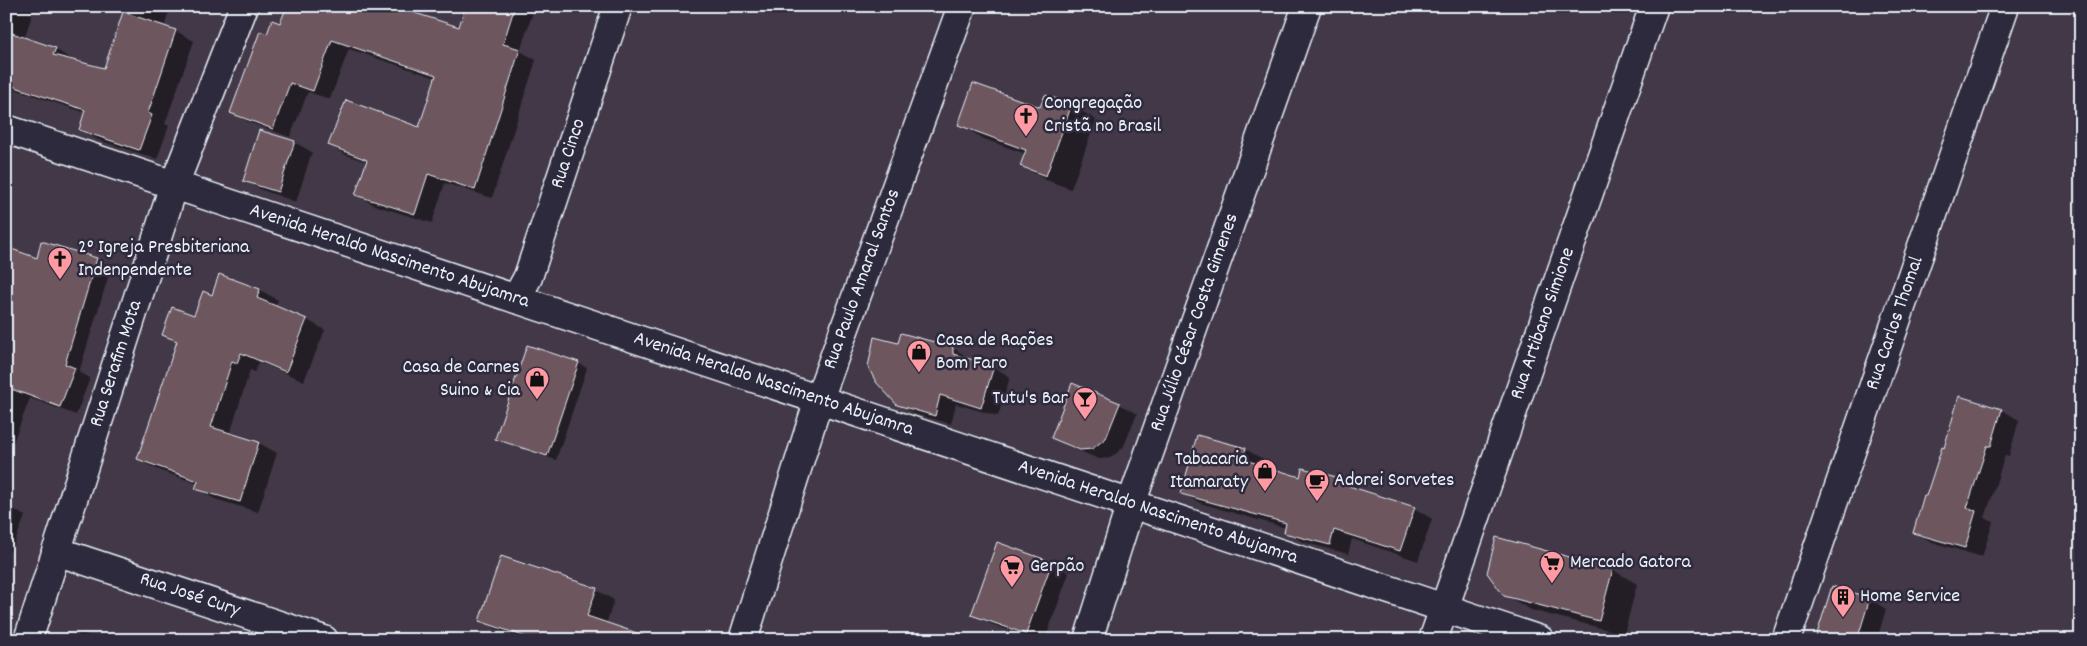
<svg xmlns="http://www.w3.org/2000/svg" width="2087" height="646" font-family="Dekko,sans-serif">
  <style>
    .shadow { fill: #0007 }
    .building { fill: #6e575e; stroke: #e8f1f8 }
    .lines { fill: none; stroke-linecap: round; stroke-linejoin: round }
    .minor-casing { stroke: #e8f1f8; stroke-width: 31 }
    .minor { stroke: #2f2a3d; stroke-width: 28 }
    .labels { text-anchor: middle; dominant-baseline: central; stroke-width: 5; stroke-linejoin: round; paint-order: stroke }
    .poi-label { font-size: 20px; fill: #e8f1f8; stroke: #2f2a3d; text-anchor: start }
    .street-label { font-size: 20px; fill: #e8f1f8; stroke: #2f2a3d }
  </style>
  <rect width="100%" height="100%" fill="#423847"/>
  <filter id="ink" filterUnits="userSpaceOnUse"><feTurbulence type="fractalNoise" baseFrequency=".02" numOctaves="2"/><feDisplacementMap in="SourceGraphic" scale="10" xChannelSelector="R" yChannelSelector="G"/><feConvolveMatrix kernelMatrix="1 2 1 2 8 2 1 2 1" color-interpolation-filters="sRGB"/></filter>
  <g filter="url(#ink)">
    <g class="shadow">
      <polygon points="6,6 35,6 24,39 55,49 73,60 72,61 105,70 124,13 97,6 170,6 165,25 158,23 157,25 176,31 194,41 165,124 169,126 157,159 98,140 80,129 86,113 8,87 6,90"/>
      <polygon points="464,6 535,6 520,51 536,60 492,198 445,183 432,223 374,205 357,195 367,162 346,155 329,145 420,128 436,78 349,49 330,99 308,92 290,137 248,122 232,112 267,35 281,25 458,28"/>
      <polygon points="1046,96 1072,105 1096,120 1071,189 1046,180 1021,166 1026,154 984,139 960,125 1041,109"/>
      <polygon points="294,142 312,152 296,202 262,190 244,180"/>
      <polygon points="38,259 96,259 111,268 79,372 90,378 76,415 30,398 11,448 6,446 6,343"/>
      <polygon points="220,276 260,290 278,300 275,307 307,320 325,330 304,381 259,362 255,372 250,370 230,434 259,443 277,453 258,512 215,499 197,489 198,484 156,469 138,459 178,343 163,335 195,317 213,296"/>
      <polygon points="899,345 953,348 969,358 969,360 994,367 1010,377 998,416 956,404 951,424 915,414 898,404"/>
      <polygon points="578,363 587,368 556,460 505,443 497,438"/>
      <polygon points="1119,404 1137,414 1123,448 1110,458 1099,459 1070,447 1052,437"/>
      <polygon points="2002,410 2019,420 2009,456 2005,455 1985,518 1993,522 1982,557 1932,542 1914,532 1945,450"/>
      <polygon points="1245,449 1263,459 1261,466 1301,478 1347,481 1365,491 1414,508 1432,519 1418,561 1352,539 1348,554 1303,542 1285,532 1286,528 1200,503 1182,493"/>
      <polygon points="6,505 25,516 11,552 6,550"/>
      <polygon points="1051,563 1069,573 1045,640 1035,640 991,624 973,614"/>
      <polygon points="1613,570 1637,584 1624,634 1531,610 1505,595"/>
      <polygon points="596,590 614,600 606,624 630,632 643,640 526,640 498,630 481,620"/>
      <polygon points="1870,599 1886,609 1877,640 1817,640"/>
      <polygon points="79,632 102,640 76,640"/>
    </g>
    <g class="building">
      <polygon points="287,6 393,6 459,27 465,6 515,6 503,44 520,49 475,190 428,174 415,214 355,195 367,160 328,145 346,100 419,127 436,75 332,40 313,91 290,83 273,129 230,113 260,31 267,34 272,20 280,23"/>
      <polygon points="123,12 176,30 148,113 152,115 139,150 79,130 85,110 6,84 6,31 56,48 53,55 104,68"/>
      <polygon points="973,83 1040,107 1045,95 1072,104 1046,176 1020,166 1026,150 958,125"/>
      <polygon points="259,130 295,141 278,192 243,181"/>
      <polygon points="41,241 97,258 65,364 75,368 60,407 6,387 6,247 37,258"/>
      <polygon points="219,274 260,289 257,298 307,319 286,372 241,353 237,363 232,361 211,427 259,442 240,502 195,489 198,481 137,459 177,341 162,335 172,307 194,315 203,291 212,295"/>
      <polygon points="901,333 953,347 953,354 994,366 981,408 940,395 935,416 897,405 876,382 868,367 874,337 898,343"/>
      <polygon points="527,345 579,362 547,456 495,439"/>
      <polygon points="1072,383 1120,403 1106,438 1092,449 1080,450 1051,438"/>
      <polygon points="1959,396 2002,409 1991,446 1987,446 1967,508 1976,511 1965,548 1913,533 1924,495 1926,496 1942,447 1944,448"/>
      <polygon points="1197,435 1246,448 1242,459 1300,477 1302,468 1348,480 1346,485 1415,507 1400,551 1334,530 1330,545 1284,533 1286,523 1181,494"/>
      <polygon points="1496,537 1613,569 1599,621 1504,596 1487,573"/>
      <polygon points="997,542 1052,562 1026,634 971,615"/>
      <polygon points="501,556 597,588 587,616 643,635 642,640 535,640 479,621"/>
      <polygon points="1832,586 1870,598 1857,640 1815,640"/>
    </g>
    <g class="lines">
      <defs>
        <g id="minor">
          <path id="s1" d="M6,129L1540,640"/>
          <path id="s2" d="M516,299L528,277L618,6"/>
          <path id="s3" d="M56,551L324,640"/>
          <path id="s4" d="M28,640L174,185L244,6"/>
          <path id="s5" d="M743,640L819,399L962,6"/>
          <path id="s6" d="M1088,640L1131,504L1307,6"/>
          <path id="s7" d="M1433,640L1654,6"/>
          <path id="s8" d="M1786,640L2005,6"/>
        </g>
      </defs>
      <use href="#minor" class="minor-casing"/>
      <use href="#minor" class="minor"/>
    </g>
  </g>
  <defs>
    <symbol id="church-pin" viewBox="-11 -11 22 30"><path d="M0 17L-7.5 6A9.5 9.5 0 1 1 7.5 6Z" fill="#ff9aa2" stroke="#2f2a3d"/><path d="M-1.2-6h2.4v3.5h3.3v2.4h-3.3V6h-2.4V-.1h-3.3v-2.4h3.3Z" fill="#111"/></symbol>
    <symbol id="shop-pin" viewBox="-11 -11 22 30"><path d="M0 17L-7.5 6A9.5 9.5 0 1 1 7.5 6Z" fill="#ff9aa2" stroke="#2f2a3d"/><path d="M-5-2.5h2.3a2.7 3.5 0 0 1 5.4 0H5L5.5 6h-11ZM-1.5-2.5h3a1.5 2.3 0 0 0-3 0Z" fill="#111"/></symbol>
    <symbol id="bar-pin" viewBox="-11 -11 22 30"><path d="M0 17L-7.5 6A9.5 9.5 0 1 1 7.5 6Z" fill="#ff9aa2" stroke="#2f2a3d"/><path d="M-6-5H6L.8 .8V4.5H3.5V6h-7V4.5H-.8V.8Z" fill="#111"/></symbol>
    <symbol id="cafe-pin" viewBox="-11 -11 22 30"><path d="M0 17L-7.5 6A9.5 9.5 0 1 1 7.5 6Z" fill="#ff9aa2" stroke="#2f2a3d"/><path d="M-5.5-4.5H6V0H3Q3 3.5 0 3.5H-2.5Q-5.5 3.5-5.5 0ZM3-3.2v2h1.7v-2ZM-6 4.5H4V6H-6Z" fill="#111"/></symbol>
    <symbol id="supermarket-pin" viewBox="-11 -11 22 30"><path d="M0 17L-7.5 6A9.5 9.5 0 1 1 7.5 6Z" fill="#ff9aa2" stroke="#2f2a3d"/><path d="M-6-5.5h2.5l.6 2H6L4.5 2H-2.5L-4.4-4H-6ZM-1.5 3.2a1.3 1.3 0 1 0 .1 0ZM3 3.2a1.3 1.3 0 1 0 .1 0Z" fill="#111"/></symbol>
    <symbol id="building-pin" viewBox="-11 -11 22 30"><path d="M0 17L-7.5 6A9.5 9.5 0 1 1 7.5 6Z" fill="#ff9aa2" stroke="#2f2a3d"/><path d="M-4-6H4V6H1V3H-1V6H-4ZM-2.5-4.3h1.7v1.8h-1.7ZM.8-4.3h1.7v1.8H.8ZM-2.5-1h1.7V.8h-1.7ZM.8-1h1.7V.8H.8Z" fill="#111"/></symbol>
  </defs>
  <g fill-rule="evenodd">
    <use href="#church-pin" x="1012" y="102" width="28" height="38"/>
    <use href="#church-pin" x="46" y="245" width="28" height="38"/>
    <use href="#shop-pin" x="905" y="338" width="28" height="38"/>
    <use href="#shop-pin" x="523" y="365" width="28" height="38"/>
    <use href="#bar-pin" x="1071" y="385" width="28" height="38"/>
    <use href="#shop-pin" x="1251" y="457" width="28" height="38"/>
    <use href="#cafe-pin" x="1303" y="467" width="28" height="38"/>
    <use href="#supermarket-pin" x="1538" y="549" width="28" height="38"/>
    <use href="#supermarket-pin" x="998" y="553" width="28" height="38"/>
    <use href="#building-pin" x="1829" y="583" width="28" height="38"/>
  </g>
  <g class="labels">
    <g class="poi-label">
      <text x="1044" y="104">Congregação<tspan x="1044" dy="23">Cristã no Brasil</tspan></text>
      <text x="78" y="248">2° Igreja Presbiteriana<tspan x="78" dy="23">Indenpendente</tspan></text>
      <text x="936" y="341">Casa de Rações<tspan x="936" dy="23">Bom Faro</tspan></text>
      <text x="520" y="368" text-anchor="end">Casa de Carnes<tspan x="520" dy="23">Suino &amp; Cia</tspan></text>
      <text x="1068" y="399" text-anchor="end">Tutu's Bar</text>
      <text x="1248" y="460" text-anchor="end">Tabacaria<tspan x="1248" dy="23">Itamaraty</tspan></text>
      <text x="1334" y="481">Adorei Sorvetes</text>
      <text x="1570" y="563">Mercado Gatora</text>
      <text x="1030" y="567">Gerpão</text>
      <text x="1860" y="597">Home Service</text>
    </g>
    <g class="street-label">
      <text stroke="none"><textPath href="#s2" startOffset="155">Rua Cinco</textPath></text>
      <text stroke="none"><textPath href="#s1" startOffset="404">Avenida Heraldo Nascimento Abujamra</textPath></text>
      <text stroke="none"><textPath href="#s5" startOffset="380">Rua Paulo Amaral Santos</textPath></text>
      <text stroke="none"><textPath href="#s6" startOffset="335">Rua Júlio César Costa Gimenes</textPath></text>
      <text stroke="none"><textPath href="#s7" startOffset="335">Rua Artibano Simione</textPath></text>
      <text stroke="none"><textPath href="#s8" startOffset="335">Rua Carlos Thomal</textPath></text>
      <text stroke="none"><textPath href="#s4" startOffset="290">Rua Serafim Mota</textPath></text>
      <text stroke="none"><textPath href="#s1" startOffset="809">Avenida Heraldo Nascimento Abujamra</textPath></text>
      <text stroke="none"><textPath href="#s1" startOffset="1214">Avenida Heraldo Nascimento Abujamra</textPath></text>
      <text stroke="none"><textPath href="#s3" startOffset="141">Rua José Cury</textPath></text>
    </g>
  </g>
  <rect width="2087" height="646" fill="none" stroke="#2f2a3d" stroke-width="25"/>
  <rect x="12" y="12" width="2062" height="621" fill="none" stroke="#e8f1f8" stroke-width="2" filter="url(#ink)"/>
</svg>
